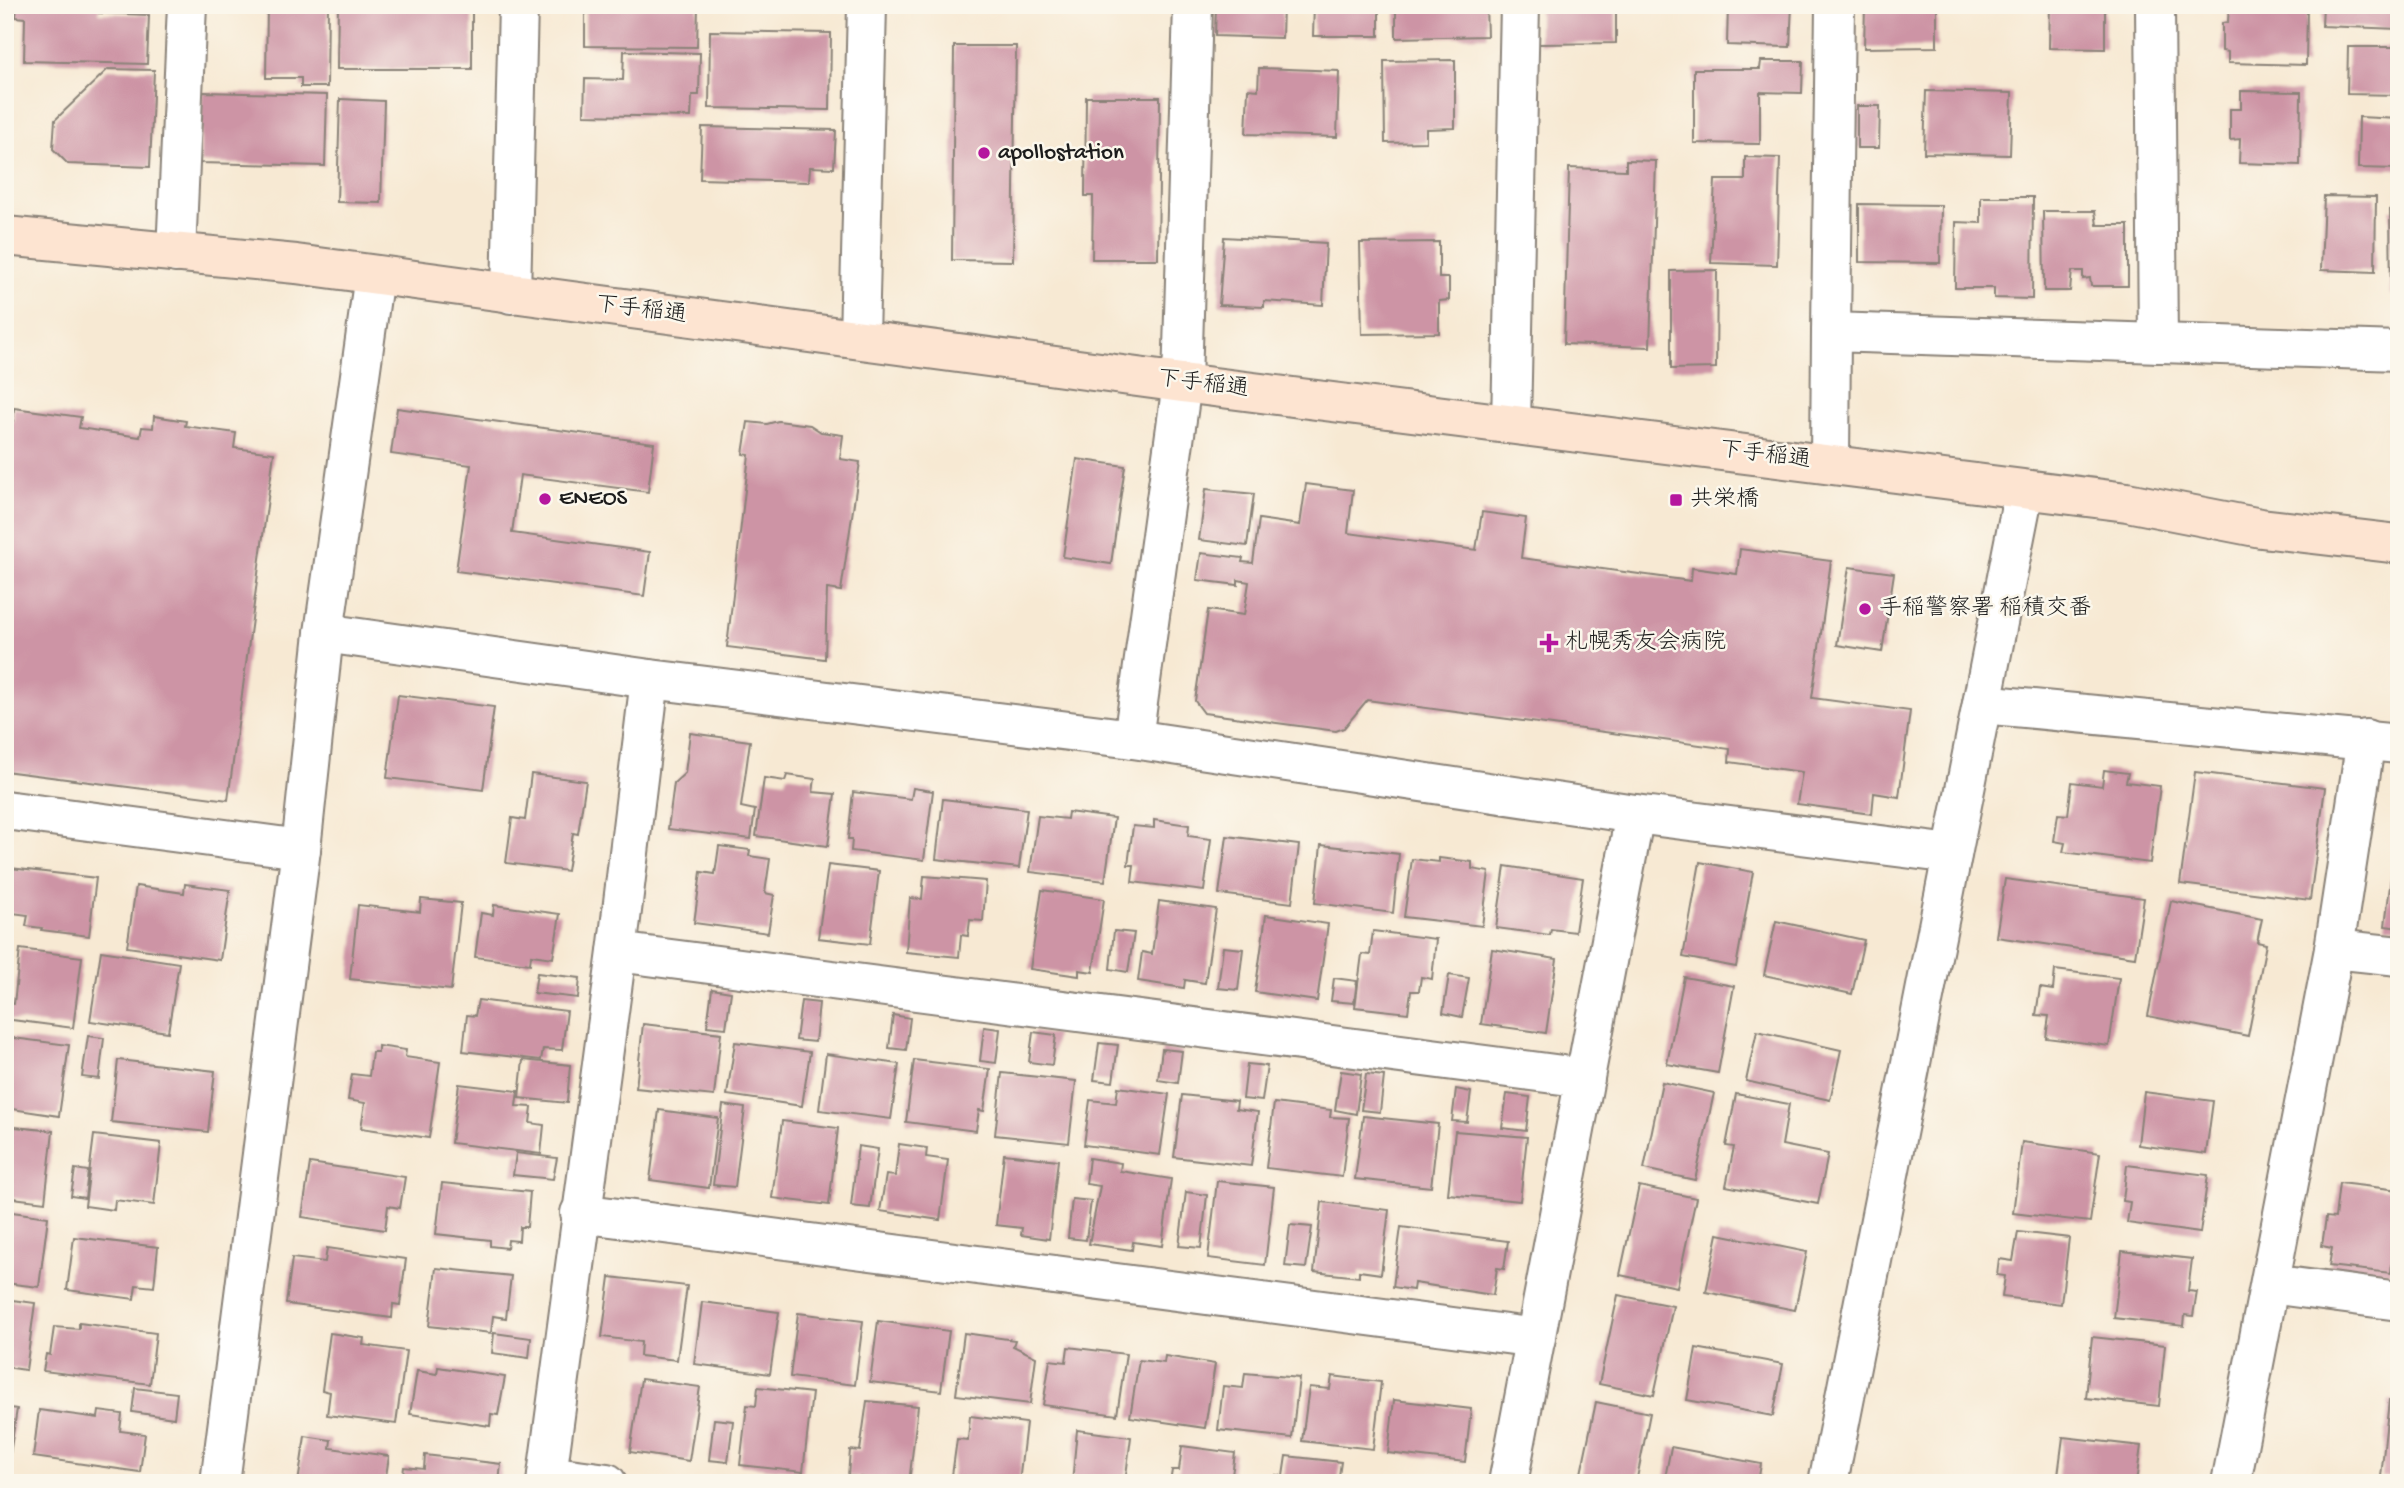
<svg xmlns="http://www.w3.org/2000/svg" width="2404" height="1488" font-family="'Gochi Hand','Klee One',sans-serif">
  <style>
    .building { fill: #cd94a5 }
    .lines { fill: none; stroke-linecap: round; stroke-linejoin: round }
    .street-casing { stroke: #8a8278; stroke-width: 42 }
    .secondary-casing { stroke: #8a8278; stroke-width: 42 }
    .street { stroke: #fff; stroke-width: 38 }
    .secondary { stroke: #fde4d1; stroke-width: 38 }
    .poi-dot { fill: #b5179e; stroke: #fbf7ec; stroke-width: 2.5 }
    .labels { text-anchor: middle; dominant-baseline: central; stroke-width: 5; stroke-linejoin: round; paint-order: stroke }
    .poi-label { font-size: 23px; fill: #1c1c1c; stroke: #fbf7ec; text-anchor: start }
    .street-label { font-size: 23px; fill: #1c1c1c; stroke: #fbf7ec }
  </style>
  <rect width="100%" height="100%" fill="#fbf7ec"/>
  <filter id="ink" filterUnits="userSpaceOnUse"><feTurbulence type="fractalNoise" baseFrequency=".0143" numOctaves="2"/><feDisplacementMap in="SourceGraphic" scale="14" xChannelSelector="R" yChannelSelector="G"/><feConvolveMatrix kernelMatrix="1 2 1 2 8 2 1 2 1" color-interpolation-filters="sRGB"/></filter>
  <filter id="wash" filterUnits="userSpaceOnUse"><feTurbulence type="fractalNoise" baseFrequency=".00686" numOctaves="4" result="noise"/><feDisplacementMap in="SourceGraphic" scale="28" xChannelSelector="R" yChannelSelector="G"/><feGaussianBlur stdDeviation="1.57" result="paint"/><feColorMatrix in="noise" values="0 0 0 0 0 0 0 0 0 0 0 0 0 0 0 0 0 1.4 0 .05"/><feComposite in="paint" operator="in"/></filter>
  <g filter="url(#wash)">
    <rect width="100%" height="100%" fill="#f7e9d3"/>
    <g id="blocks">
      <g class="building">
        <polygon points="17,5 100,5 99,13 149,15 147,64 24,61 25,18 16,17"/>
        <polygon points="267,5 328,5 327,87 301,87 301,78 266,78"/>
        <polygon points="338,5 472,5 472,69 337,69"/>
        <polygon points="585,5 698,5 697,47 585,46"/>
        <polygon points="1216,5 1283,5 1282,38 1215,36"/>
        <polygon points="1314,5 1379,5 1379,36 1313,36"/>
        <polygon points="1396,5 1486,5 1487,36 1396,38"/>
        <polygon points="1539,5 1616,5 1616,43 1539,44"/>
        <polygon points="1728,5 1792,5 1790,47 1727,45"/>
        <polygon points="1865,5 1937,5 1937,47 1864,48"/>
        <polygon points="2050,5 2105,5 2105,49 2049,48"/>
        <polygon points="2229,5 2307,5 2306,65 2228,63 2228,52 2222,51 2222,23 2228,22"/>
        <polygon points="2323,5 2399,5 2399,29 2322,26"/>
        <polygon points="710,31 831,33 830,110 709,108"/>
        <polygon points="954,46 1016,46 1013,261 952,260"/>
        <polygon points="2348,47 2399,47 2399,95 2347,94"/>
        <polygon points="624,51 700,53 699,95 692,95 691,117 584,115 585,79 623,80"/>
        <polygon points="1455,60 1455,128 1426,129 1426,142 1385,143 1384,61"/>
        <polygon points="1761,61 1803,61 1802,93 1760,92 1760,144 1694,143 1694,69 1760,69"/>
        <polygon points="1259,68 1339,71 1337,137 1246,134 1248,89 1258,90"/>
        <polygon points="108,69 154,70 150,167 68,164 53,149 55,120"/>
        <polygon points="1926,91 2012,93 2010,155 1924,153"/>
        <polygon points="2241,91 2301,92 2300,165 2239,163 2240,139 2230,140 2230,109 2241,109"/>
        <polygon points="202,92 327,95 325,166 200,163"/>
        <polygon points="1086,97 1160,97 1158,259 1092,259 1093,196 1085,196"/>
        <polygon points="340,99 384,101 381,203 337,202"/>
        <polygon points="1857,106 1880,106 1879,148 1857,148"/>
        <polygon points="2359,117 2399,119 2399,169 2358,168"/>
        <polygon points="702,127 836,130 834,168 810,167 809,182 700,179"/>
        <polygon points="1745,157 1780,158 1777,265 1711,263 1715,180 1745,180"/>
        <polygon points="1626,160 1656,161 1650,347 1564,344 1569,168 1626,170"/>
        <polygon points="2324,196 2376,197 2375,272 2321,270"/>
        <polygon points="1981,197 2033,197 2032,299 1994,298 1994,288 1955,288 1956,222 1981,223"/>
        <polygon points="1859,204 1941,205 1940,263 1859,262"/>
        <polygon points="2390,209 2399,209 2399,295 2391,295"/>
        <polygon points="2043,211 2095,211 2097,225 2128,225 2128,286 2091,286 2090,278 2083,279 2083,271 2072,271 2070,291 2044,291"/>
        <polygon points="1224,237 1326,243 1323,305 1264,301 1264,307 1219,305"/>
        <polygon points="1439,242 1439,278 1449,278 1449,300 1439,301 1439,333 1362,334 1360,243"/>
        <polygon points="1717,270 1716,368 1671,369 1671,271"/>
        <polygon points="14,408 81,417 79,428 140,437 142,427 153,428 154,416 186,421 185,426 236,433 234,448 274,453 228,800 5,771 5,420 13,421"/>
        <polygon points="397,408 654,443 648,492 520,475 512,533 650,552 644,596 456,571 471,465 391,454"/>
        <polygon points="778,421 810,425 821,432 843,435 840,459 860,462 841,591 827,589 825,659 727,647 749,455 743,454 748,422 767,424"/>
        <polygon points="1077,459 1125,466 1111,564 1063,557"/>
        <polygon points="1306,484 1353,490 1348,533 1476,550 1482,512 1526,518 1521,558 1691,581 1692,568 1737,574 1740,549 1831,561 1812,698 1910,711 1899,797 1874,793 1872,814 1797,804 1802,772 1729,762 1730,749 1367,700 1344,728 1336,731 1204,713 1195,701 1208,610 1244,615 1249,582 1238,580 1238,585 1197,580 1201,553 1243,558 1242,562 1253,563 1259,519 1300,525"/>
        <polygon points="1206,489 1254,494 1247,546 1199,540"/>
        <polygon points="1849,567 1894,573 1882,652 1837,645"/>
        <polygon points="398,695 494,707 483,790 387,778"/>
        <polygon points="690,733 750,741 741,807 755,810 751,839 668,829 674,783 685,773"/>
        <polygon points="2104,770 2128,773 2126,782 2160,786 2150,863 2063,852 2065,843 2054,841 2058,814 2068,815 2072,782 2102,786"/>
        <polygon points="2195,772 2325,788 2310,900 2180,884"/>
        <polygon points="531,774 586,781 578,834 573,833 567,871 506,863 512,818 525,820"/>
        <polygon points="787,775 815,779 813,792 835,794 828,846 756,836 764,778 785,781"/>
        <polygon points="913,788 933,791 924,860 851,851 852,839 848,839 853,792 911,799"/>
        <polygon points="943,799 1027,809 1019,868 936,859"/>
        <polygon points="1068,812 1114,818 1105,881 1030,872 1038,816 1067,819"/>
        <polygon points="1154,820 1189,825 1188,836 1211,839 1204,891 1132,882 1134,865 1128,865 1133,826 1154,828"/>
        <polygon points="1227,836 1299,845 1292,903 1219,894"/>
        <polygon points="2396,838 2399,839 2399,928 2385,926"/>
        <polygon points="1321,845 1399,854 1393,913 1315,903"/>
        <polygon points="719,846 750,850 749,856 770,859 765,893 774,895 768,933 694,923 701,872 715,874"/>
        <polygon points="1439,858 1472,862 1472,869 1489,872 1482,926 1404,917 1412,859 1439,862"/>
        <polygon points="1700,862 1753,872 1736,967 1683,957"/>
        <polygon points="828,865 879,871 870,944 818,938"/>
        <polygon points="1505,866 1583,878 1575,932 1551,929 1550,935 1496,928"/>
        <polygon points="10,868 96,878 89,936 41,930 42,928 26,926 28,915 5,912"/>
        <polygon points="924,876 986,881 983,921 970,920 968,936 961,935 959,957 906,952 910,898 922,899"/>
        <polygon points="2005,879 2144,898 2135,957 1996,937"/>
        <polygon points="185,884 230,890 220,960 127,947 136,886 184,893"/>
        <polygon points="1042,890 1104,899 1093,972 1079,970 1079,976 1030,969"/>
        <polygon points="421,899 461,903 451,990 350,979 358,905 420,912"/>
        <polygon points="1159,901 1216,909 1205,983 1185,980 1184,988 1138,981 1142,952 1152,954"/>
        <polygon points="2171,901 2262,919 2257,942 2266,944 2248,1036 2148,1016"/>
        <polygon points="494,905 560,914 553,958 531,955 530,964 475,957 481,913 493,915"/>
        <polygon points="1266,915 1328,924 1317,1001 1255,992"/>
        <polygon points="1776,921 1864,940 1852,994 1764,975"/>
        <polygon points="1114,931 1134,933 1128,972 1110,969"/>
        <polygon points="1373,931 1436,939 1432,979 1421,977 1419,991 1411,991 1408,1013 1355,1007 1362,954 1370,955"/>
        <polygon points="1223,947 1243,949 1238,990 1218,988"/>
        <polygon points="20,949 82,957 73,1028 5,1019 5,1003 14,1004"/>
        <polygon points="1492,949 1557,959 1546,1033 1481,1024"/>
        <polygon points="101,951 179,963 168,1032 90,1021"/>
        <polygon points="2055,970 2119,978 2109,1046 2046,1038 2049,1016 2036,1015 2040,988 2053,990"/>
        <polygon points="537,973 580,978 578,998 534,993"/>
        <polygon points="1449,975 1469,978 1462,1017 1443,1013"/>
        <polygon points="1684,977 1734,986 1718,1073 1667,1064"/>
        <polygon points="1334,978 1357,981 1354,1003 1331,1001"/>
        <polygon points="712,989 731,992 726,1028 707,1026"/>
        <polygon points="478,1000 567,1011 562,1050 543,1049 541,1060 463,1051 467,1015 475,1016"/>
        <polygon points="801,1001 819,1003 815,1042 796,1040"/>
        <polygon points="893,1015 910,1018 906,1050 889,1048"/>
        <polygon points="643,1024 721,1033 714,1096 636,1088"/>
        <polygon points="984,1027 1000,1029 996,1063 980,1061"/>
        <polygon points="1757,1031 1841,1050 1830,1100 1746,1081"/>
        <polygon points="1033,1032 1056,1035 1052,1065 1029,1062"/>
        <polygon points="88,1036 104,1038 99,1079 82,1077"/>
        <polygon points="5,1037 69,1045 59,1116 5,1108"/>
        <polygon points="735,1042 810,1052 802,1106 727,1095"/>
        <polygon points="1099,1043 1118,1045 1113,1082 1094,1080"/>
        <polygon points="378,1046 406,1050 405,1057 440,1062 429,1138 361,1128 365,1103 348,1100 352,1074 369,1076 372,1052 378,1052"/>
        <polygon points="1162,1049 1182,1051 1178,1083 1158,1080"/>
        <polygon points="826,1054 899,1064 891,1119 819,1110"/>
        <polygon points="118,1060 215,1071 208,1132 111,1122"/>
        <polygon points="523,1060 570,1065 567,1103 519,1098"/>
        <polygon points="914,1060 990,1069 984,1111 979,1110 976,1131 906,1122"/>
        <polygon points="1247,1064 1267,1066 1262,1101 1243,1099"/>
        <polygon points="1341,1071 1361,1074 1356,1114 1335,1110"/>
        <polygon points="1002,1073 1076,1081 1069,1143 995,1135"/>
        <polygon points="1366,1074 1384,1076 1380,1112 1361,1110"/>
        <polygon points="1662,1082 1714,1093 1695,1180 1644,1169"/>
        <polygon points="459,1084 518,1091 516,1106 532,1107 530,1123 544,1125 541,1154 451,1143"/>
        <polygon points="1118,1087 1169,1094 1160,1155 1084,1145 1090,1100 1116,1103"/>
        <polygon points="1456,1089 1471,1092 1467,1122 1452,1121"/>
        <polygon points="2144,1092 2213,1101 2206,1154 2138,1145"/>
        <polygon points="1507,1094 1530,1097 1526,1131 1502,1128"/>
        <polygon points="1736,1094 1789,1104 1782,1145 1828,1154 1818,1204 1726,1186 1734,1147 1726,1146"/>
        <polygon points="1182,1095 1237,1101 1236,1109 1258,1112 1251,1166 1174,1157"/>
        <polygon points="1274,1103 1331,1110 1330,1117 1349,1118 1342,1177 1266,1168"/>
        <polygon points="723,1105 745,1108 735,1187 713,1185"/>
        <polygon points="659,1110 718,1118 709,1188 650,1180"/>
        <polygon points="1363,1116 1438,1124 1431,1187 1355,1179"/>
        <polygon points="782,1121 838,1128 829,1205 772,1198"/>
        <polygon points="5,1126 53,1131 45,1202 5,1197"/>
        <polygon points="1455,1131 1527,1137 1520,1201 1448,1194"/>
        <polygon points="94,1135 161,1143 154,1205 115,1200 114,1210 85,1206"/>
        <polygon points="2022,1142 2100,1153 2090,1222 2013,1213"/>
        <polygon points="899,1144 927,1148 926,1157 948,1160 940,1220 880,1211 886,1175 895,1176"/>
        <polygon points="858,1146 878,1149 870,1208 851,1206"/>
        <polygon points="516,1153 557,1158 553,1179 513,1175"/>
        <polygon points="1004,1154 1058,1160 1049,1239 1021,1235 1022,1228 996,1225"/>
        <polygon points="1089,1158 1121,1163 1120,1171 1171,1179 1162,1246 1133,1242 1132,1250 1089,1244 1100,1186 1086,1184"/>
        <polygon points="310,1163 405,1177 400,1208 388,1206 385,1230 302,1217"/>
        <polygon points="2127,1165 2208,1175 2200,1233 2127,1223 2130,1202 2123,1201"/>
        <polygon points="75,1169 88,1171 85,1198 71,1196"/>
        <polygon points="1217,1181 1274,1187 1265,1265 1208,1258"/>
        <polygon points="442,1183 530,1192 527,1227 520,1227 519,1241 508,1240 507,1248 490,1246 490,1240 436,1234"/>
        <polygon points="2339,1183 2399,1190 2391,1273 2329,1266 2332,1248 2322,1246 2326,1217 2335,1218"/>
        <polygon points="1639,1186 1696,1198 1677,1287 1620,1275"/>
        <polygon points="1186,1192 1207,1195 1201,1248 1179,1246"/>
        <polygon points="1072,1199 1091,1201 1086,1240 1068,1238"/>
        <polygon points="1322,1202 1389,1210 1381,1274 1359,1271 1359,1277 1314,1272"/>
        <polygon points="5,1211 48,1217 39,1287 5,1283"/>
        <polygon points="1290,1225 1312,1227 1306,1268 1285,1266"/>
        <polygon points="1401,1227 1508,1241 1504,1269 1497,1268 1493,1295 1414,1283 1413,1290 1393,1287"/>
        <polygon points="2018,1232 2069,1238 2061,1304 2002,1297 2005,1276 1997,1275 1999,1259 2013,1261"/>
        <polygon points="1718,1234 1807,1252 1795,1310 1706,1292"/>
        <polygon points="74,1237 158,1247 154,1287 136,1285 134,1299 67,1290"/>
        <polygon points="327,1248 406,1259 400,1305 393,1304 392,1318 286,1304 292,1258 325,1262"/>
        <polygon points="2122,1251 2192,1259 2188,1291 2197,1292 2193,1316 2185,1315 2184,1326 2114,1318"/>
        <polygon points="436,1268 511,1276 506,1318 493,1316 491,1333 429,1326"/>
        <polygon points="610,1277 687,1286 677,1360 640,1356 641,1342 602,1337"/>
        <polygon points="1618,1295 1673,1306 1654,1395 1599,1384"/>
        <polygon points="5,1299 35,1303 26,1370 5,1367"/>
        <polygon points="702,1302 779,1312 770,1374 694,1364"/>
        <polygon points="798,1313 863,1321 855,1385 790,1377"/>
        <polygon points="878,1321 949,1331 941,1391 870,1382"/>
        <polygon points="79,1323 156,1333 150,1384 43,1371 46,1354 50,1355 54,1327 79,1329"/>
        <polygon points="330,1333 364,1338 363,1345 406,1351 396,1424 327,1415 330,1392 322,1390"/>
        <polygon points="494,1333 531,1338 529,1358 492,1353"/>
        <polygon points="964,1333 1015,1340 1013,1346 1036,1357 1030,1404 956,1395"/>
        <polygon points="2092,1337 2165,1345 2159,1406 2086,1398"/>
        <polygon points="1068,1347 1126,1354 1117,1415 1043,1405 1050,1360 1066,1362"/>
        <polygon points="1696,1348 1783,1364 1773,1416 1687,1400"/>
        <polygon points="1165,1356 1215,1364 1205,1428 1130,1417 1139,1360 1164,1363"/>
        <polygon points="438,1367 505,1377 498,1415 491,1414 490,1426 410,1414 417,1371 437,1374"/>
        <polygon points="1245,1373 1299,1378 1292,1438 1218,1430 1223,1386 1243,1388"/>
        <polygon points="1332,1376 1381,1382 1373,1449 1302,1441 1309,1387 1330,1389"/>
        <polygon points="641,1379 700,1387 689,1461 630,1452"/>
        <polygon points="758,1387 812,1393 803,1472 740,1465 747,1405 756,1406"/>
        <polygon points="135,1388 177,1393 174,1418 132,1412"/>
        <polygon points="1394,1400 1471,1409 1465,1462 1388,1453"/>
        <polygon points="2389,1400 2399,1401 2399,1478 2381,1477"/>
        <polygon points="867,1401 918,1406 909,1483 848,1476 850,1450 860,1451"/>
        <polygon points="1596,1402 1650,1413 1636,1483 1579,1483"/>
        <polygon points="5,1407 17,1409 10,1454 5,1453"/>
        <polygon points="39,1410 98,1418 99,1411 122,1414 120,1431 145,1434 140,1472 33,1457"/>
        <polygon points="970,1416 1026,1423 1019,1483 951,1483 957,1439 968,1440"/>
        <polygon points="714,1419 733,1421 728,1462 709,1460"/>
        <polygon points="1077,1430 1131,1437 1125,1483 1072,1483"/>
        <polygon points="305,1436 331,1440 330,1448 389,1456 385,1483 298,1483"/>
        <polygon points="2063,1437 2141,1446 2136,1483 2057,1483"/>
        <polygon points="1182,1446 1235,1453 1231,1483 1170,1483 1172,1470 1179,1470"/>
        <polygon points="1671,1447 1761,1464 1758,1483 1664,1483"/>
        <polygon points="425,1455 501,1464 499,1483 402,1483 404,1467 424,1469"/>
        <polygon points="1286,1456 1341,1462 1338,1483 1275,1483 1276,1475 1283,1476"/>
        <polygon points="1393,1475 1439,1481 1438,1483 1392,1483"/>
        <polygon points="2300,1478 2325,1481 2325,1483 2299,1483"/>
      </g>
    </g>
  </g>
  <g filter="url(#ink)">
    <use href="#blocks" fill-opacity="0" stroke="#8a8278" stroke-width="2"/>
    <g class="lines">
      <defs>
        <g id="street">
          <polyline points="2155,5 2158,343"/>
          <polyline points="176,253 187,5"/>
          <polyline points="511,294 518,5"/>
          <polyline points="1831,332 1835,5"/>
          <polyline points="859,339 867,5"/>
          <polyline points="1511,424 1520,5"/>
          <polyline points="1830,464 1831,332 2399,351"/>
          <polyline points="324,633 650,679 1133,739 1635,814 1952,854"/>
          <polyline points="1982,704 2399,744"/>
          <polyline points="1133,739 1182,383 1193,5"/>
          <polyline points="5,810 301,849"/>
          <polyline points="2334,949 2399,956"/>
          <polyline points="617,952 1585,1078"/>
          <polyline points="580,1213 1536,1338"/>
          <polyline points="2270,1284 2399,1301"/>
          <polyline points="547,1475 607,1483"/>
          <polyline points="220,1483 301,849 324,633 374,275"/>
          <polyline points="546,1483 617,952 650,679"/>
          <polyline points="1508,1483 1635,814"/>
          <polyline points="1828,1483 2024,491"/>
          <polyline points="2231,1483 2334,949 2366,739"/>
        </g>
        <polyline id="secondary" points="5,236 296,264 1182,383 2127,502 2261,528 2399,544"/>
      </defs>
      <use href="#street" class="street-casing"/>
      <use href="#secondary" class="secondary-casing"/>
      <use href="#street" class="street"/>
      <use href="#secondary" class="secondary"/>
    </g>
  </g>
  <g class="poi-dot">
    <circle cx="984" cy="153" r="7"/>
    <circle cx="545" cy="499" r="7"/>
    <rect x="1669" y="493" width="14" height="14" rx="3.5"/>
    <circle cx="1865" cy="609" r="7"/>
    <path d="M1545.5 632.5h7v7h7v7h-7v7h-7v-7h-7v-7h7z"/>
  </g>
  <g class="labels">
    <g class="poi-label">
      <text x="998" y="153">apollostation</text>
      <text x="559" y="499">ENEOS</text>
      <text x="1690" y="500">共栄橋</text>
      <text x="1879" y="609">手稲警察署 稲積交番</text>
      <text x="1565" y="643">札幌秀友会病院</text>
    </g>
    <g class="street-label">
      <text transform="translate(641 311) rotate(7)">下手稲通</text>
      <text transform="translate(1203 385) rotate(7)">下手稲通</text>
      <text transform="translate(1765 456) rotate(7)">下手稲通</text>
    </g>
  </g>
  <rect width="2404" height="1488" fill="none" stroke="#fbf7ec" stroke-width="28"/>
</svg>
